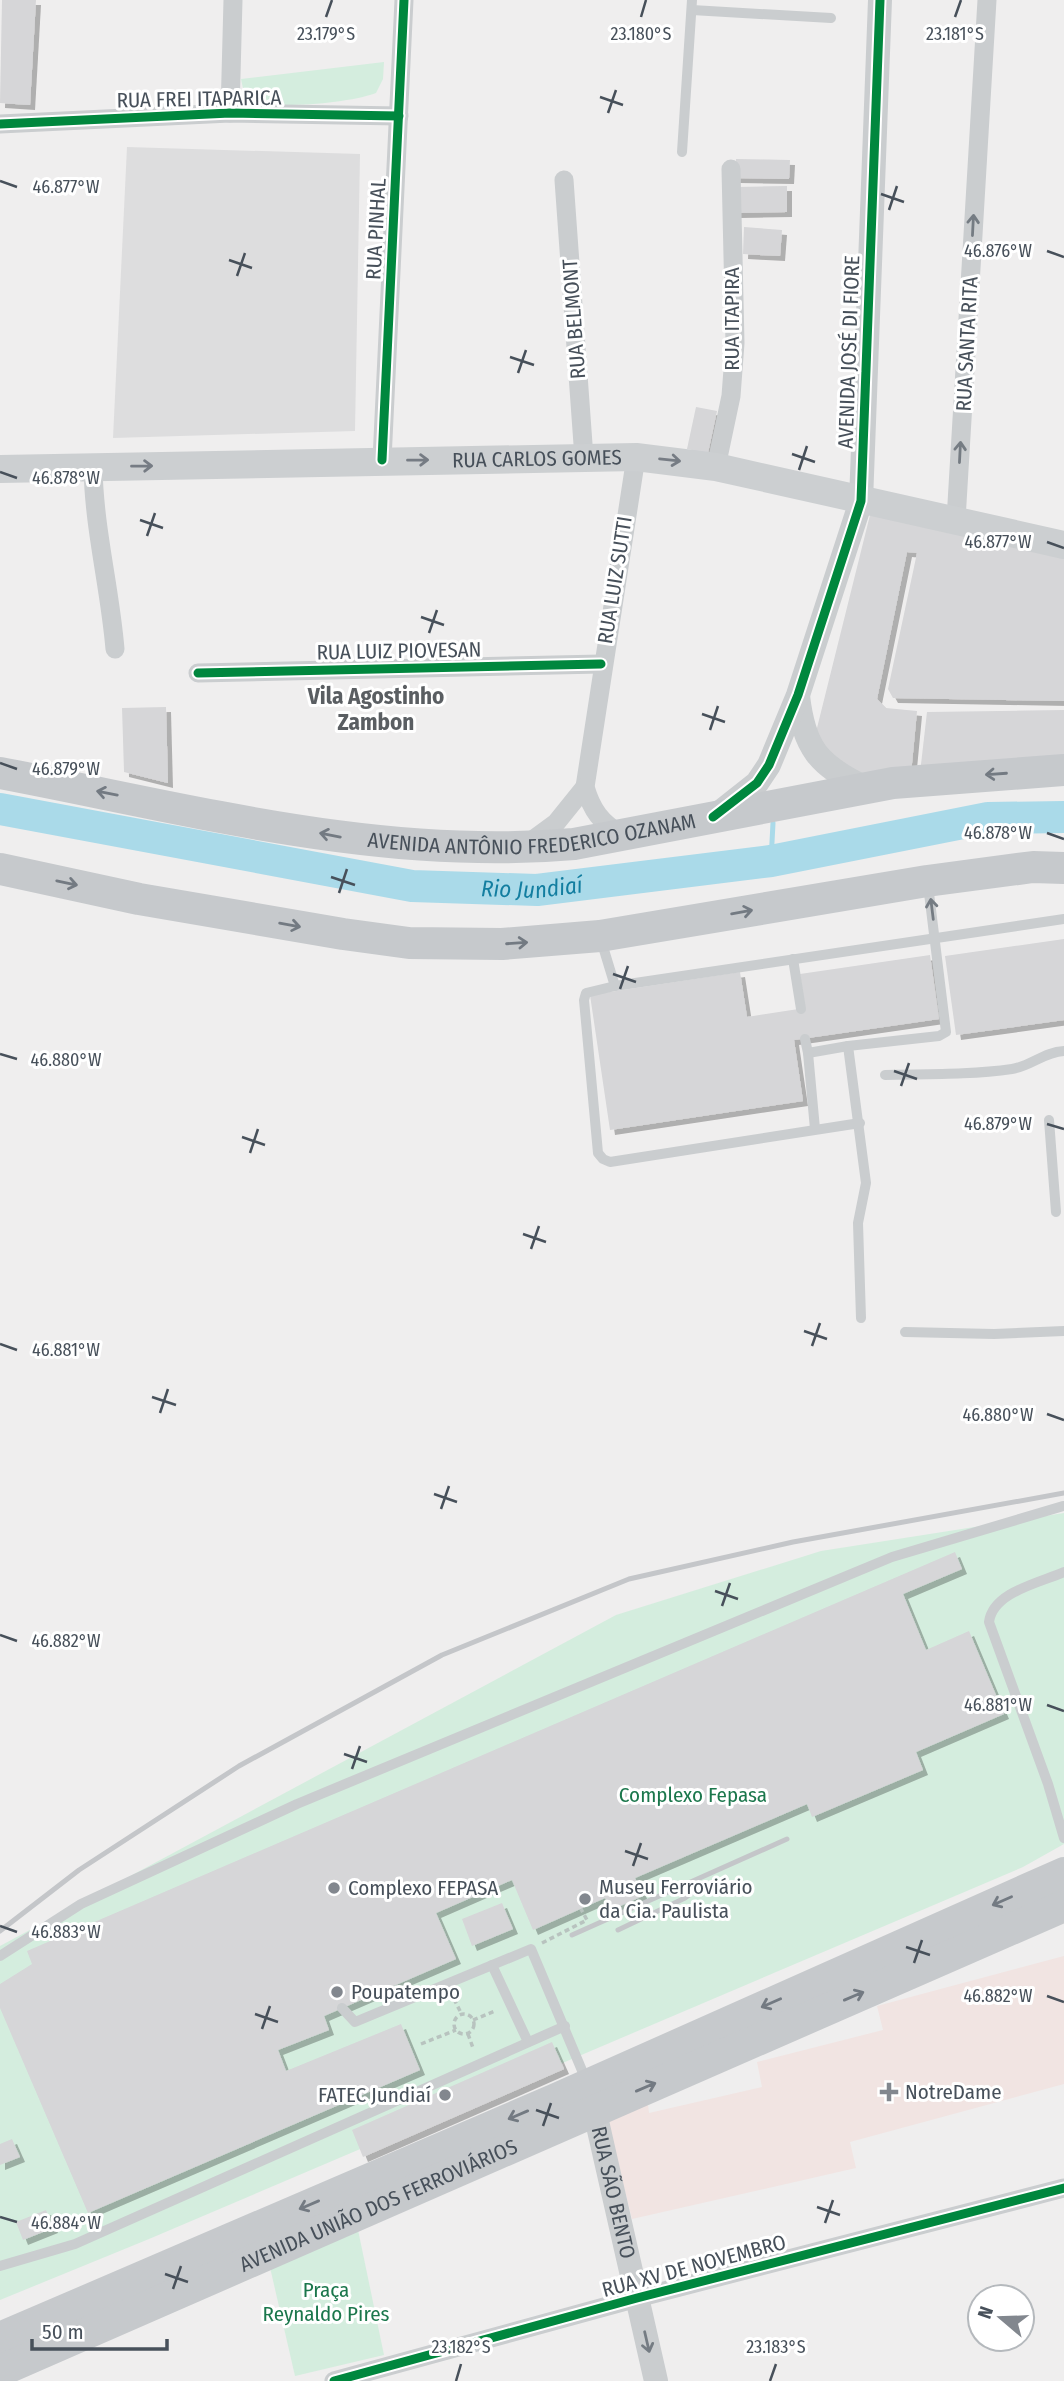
<svg xmlns="http://www.w3.org/2000/svg" width="1064" height="2381" font-family="'Fira Sans Condensed',sans-serif">
  <style>
    .education { fill: #ddddde }
    .medical { fill: #f1e4e2 }
    .green { fill: #d4edde }
    .lines { fill: none; stroke-linecap: round; stroke-linejoin: round }
    .stream { stroke: #aadae9; stroke-width: 5 }
    .river { stroke: #aadae9; stroke-width: 32 }
    .building { fill: #d6d6d8; filter: url(#shadow) }
    .path { stroke: #b8c3bf; stroke-width: 3.5; stroke-dasharray: 5 3.5; stroke-linecap: butt }
    .service { stroke: #cacdcf; stroke-width: 10 }
    .minor { stroke: #cacdcf; stroke-width: 19 }
    .tertiary { stroke: #cacdcf; stroke-width: 24 }
    .secondary { stroke: #cccfd1; stroke-width: 28 }
    .primary { stroke: #c6c9cc; stroke-width: 32 }
    .rail { stroke: #c4c6c9; stroke-width: 5 }
    .cycleway-casing { stroke: #fff; stroke-width: 13 }
    .cycleway { stroke: #00873e; stroke-width: 9 }
    .oneway { stroke: #757c83 }
    .oneway2 { stroke: #767c84 }
    .oneway3 { stroke: #737a82 }
    .ticks { fill: none; stroke: #47505a; stroke-width: 2.5 }
    .poi-dot { fill: #82878e; stroke: #fff; stroke-width: 2.5 }
    .labels { text-anchor: middle; dominant-baseline: central; stroke-width: 6; stroke-linejoin: round; paint-order: stroke }
    .street-label { font-size: 21px; fill: #47505a; stroke: #fff }
    .park-label { font-size: 21px; fill: #1b774c; stroke: #fff }
    .poi-label { font-size: 21px; fill: #47505a; stroke: #fff; text-anchor: start }
    .neighbourhood-label { font-size: 23px; font-weight: bold; fill: #5a5e62; stroke: #fff }
    .water-label { font-size: 23px; font-style: italic; fill: #137ea0; stroke: #fff }
    .ticks-label { font-size: 18px; text-anchor: middle; fill: #47505a; stroke: #fff; stroke-width: 6; stroke-linejoin: round; paint-order: stroke }
  </style>
  <defs>
    <filter id="shadow"><feDropShadow dx="5" dy="5" stdDeviation="0" flood-color="#0004"/></filter>
  </defs>
  <rect width="100%" height="100%" fill="#efeeee"/>
  <polygon class="education" points="127,147 360,154 355,431 113,438"/>
  <polygon class="medical" points="1064,1956 1064,2084 850,2142 856,2168 632,2219 606,2114 647,2096 649,2113 762,2087 757,2062 883,2030 877,2006"/>
  <g class="green">
    <path d="M384,62L383,79L376,93C354,102 261,114 246,94C243,91 242,83 241,79Z"/>
    <polygon points="1064,1513 1064,1844 1023,1867 149,2239 0,2300 0,1946 616,1615 821,1551"/>
    <polygon points="357,2225 384,2355 295,2376 269,2263"/>
  </g>
  <g class="lines">
    <polyline class="stream" points="771,861 773,823"/>
    <path class="river" id="s1" d="M0,809L412,886L537,890L771,861L988,818L1064,817"/>
  </g>
  <g class="building">
    <polygon points="2,0 36,0 30,105 0,103"/>
    <polygon points="736,159 790,160 789,179 735,178"/>
    <polygon points="787,186 787,212 735,213 735,187"/>
    <polygon points="744,227 782,230 780,256 743,254"/>
    <polygon points="696,407 717,411 708,453 687,449"/>
    <polygon points="872,507 1064,552 1064,701 893,698 888,689 917,553 907,552 877,699 886,708 917,711 911,774 866,782 814,740"/>
    <polygon points="166,707 168,783 124,772 122,708"/>
    <polygon points="1064,710 1064,767 920,773 927,712"/>
    <polygon points="1064,939 1064,1020 956,1035 945,956"/>
    <polygon points="930,955 939,1019 794,1040 803,1101 610,1130 590,995 740,972 747,1017 805,1008 800,974"/>
    <polygon points="955,1552 962,1569 903,1594 926,1650 969,1631 1004,1714 916,1752 923,1770 812,1817 807,1804 635,1878 643,1896 611,1910 605,1898 533,1930 512,1880 436,1913 456,1959 324,2016 329,2030 278,2050 286,2071 401,2024 420,2070 88,2213 0,2008 0,1984 32,1964 27,1951"/>
    <polygon points="502,1903 513,1929 472,1946 462,1919"/>
    <polygon points="552,2042 564,2069 363,2157 352,2130"/>
    <polygon points="12,2139 20,2157 0,2165 0,2144"/>
    <polygon points="46,2210 53,2228 23,2240 16,2222"/>
  </g>
  <g class="lines">
    <g class="path">
      <polyline points="542,1943 587,1920 581,1909"/>
      <polyline points="454,1999 462,2015"/>
      <circle cx="464" cy="2024" r="10"/>
      <polyline points="473,2020 495,2011"/>
      <polyline points="468,2034 473,2048"/>
      <polyline points="421,2044 456,2030"/>
    </g>
    <g class="service">
      <polyline points="692,10 831,18"/>
      <polyline points="682,152 692,0"/>
      <polyline points="601,940 615,986"/>
      <polyline points="793,959 801,1009"/>
      <polyline points="805,1039 808,1053 848,1046"/>
      <polyline points="808,1053 815,1129"/>
      <path d="M885,1075C927,1074 970,1075 1012,1069C1031,1066 1044,1052 1064,1051"/>
      <polyline points="1049,1120 1056,1212"/>
      <polyline points="860,1123 610,1162 603,1159 598,1153 584,1000 586,993 615,986 1064,919"/>
      <polyline points="861,1318 858,1223 866,1183 848,1046 939,1036 946,1032 928,885"/>
      <polyline points="905,1332 994,1334 1064,1331"/>
      <path d="M1064,1572C1039,1583 993,1592 989,1622L1048,1784L1064,1838"/>
      <polyline points="0,1956 81,1904 297,1804 892,1557 1063,1506"/>
      <polyline points="492,1965 528,2042"/>
      <polyline points="342,2008 355,2022 531,1949 586,2080"/>
      <polyline points="0,2266 75,2244 565,2026"/>
    </g>
    <g class="minor">
      <polyline points="230,113 233,0"/>
      <polyline points="0,124 230,113 399,116"/>
      <polyline points="564,180 584,458"/>
      <polyline points="382,460 404,0"/>
      <path d="M93,467C94,529 110,588 115,649"/>
      <polyline points="716,467 731,396 735,343 731,169"/>
      <polyline points="956,520 987,0"/>
      <polyline points="198,673 601,664"/>
      <path d="M621,835C601,822 592,811 585,787L636,457"/>
      <polyline points="526,845 556,823 585,787"/>
      <polyline points="334,2381 637,2298 1064,2188"/>
    </g>
    <g class="tertiary">
      <path d="M798,696C804,748 818,765 864,787"/>
      <polyline points="714,817 757,783 769,765 798,695 861,501 880,0"/>
      <path id="s2" d="M591,2095L656,2381"/>
    </g>
    <path class="secondary" id="s3" d="M0,469L636,457L716,467L1064,545"/>
    <g class="primary">
      <path id="s4" d="M0,773C189,809 380,861 574,844L893,783L1064,770"/>
      <polyline points="0,869 139,899 343,934 409,943 502,944 600,936 927,881 1033,867 1064,868"/>
      <polyline points="0,2338 554,2100 1064,1873"/>
      <path id="s5" d="M0,2371L1064,1906"/>
    </g>
    <g class="rail">
      <polyline points="618,1930 685,1898 706,1883"/>
      <polyline points="0,1931 79,1870 239,1766 442,1655 629,1579 793,1542 1064,1493"/>
      <polyline points="572,1935 787,1839"/>
    </g>
    <defs>
      <g id="cycleway">
        <polyline points="0,124 230,113 399,116"/>
        <polyline points="382,460 404,0"/>
        <polyline points="198,673 601,664"/>
        <polyline points="713,817 757,783 769,765 798,695 861,501 880,0"/>
        <polyline points="334,2381 637,2298 1064,2188"/>
      </g>
    </defs>
    <use href="#cycleway" class="cycleway-casing"/>
    <use href="#cycleway" class="cycleway"/>
  </g>
  <defs><path id="oneway-shaft" d="M-6 0H5M1.5-3L5.5 0L1.5 3" fill="none" stroke-width="1.6" stroke-linecap="round" stroke-linejoin="round" transform="scale(1.75)"/></defs>
  <g class="oneway">
    <use href="#oneway-shaft" transform="translate(973 225) rotate(-87)"/>
    <use href="#oneway-shaft" transform="translate(960 452) rotate(-87)"/>
    <use href="#oneway-shaft" transform="translate(932 909) rotate(-97)"/>
    <use href="#oneway-shaft" transform="translate(647 2342) rotate(77)"/>
  </g>
  <g class="oneway2">
    <use href="#oneway-shaft" transform="translate(418 460) rotate(-1)"/>
    <use href="#oneway-shaft" transform="translate(670 460) rotate(6)"/>
    <use href="#oneway-shaft" transform="translate(142 466) rotate(-1)"/>
  </g>
  <g class="oneway3">
    <use href="#oneway-shaft" transform="translate(996 774) rotate(176)"/>
    <use href="#oneway-shaft" transform="translate(107 793) rotate(-169)"/>
    <use href="#oneway-shaft" transform="translate(330 835) rotate(-169)"/>
    <use href="#oneway-shaft" transform="translate(67 883) rotate(12)"/>
    <use href="#oneway-shaft" transform="translate(742 912) rotate(-10)"/>
    <use href="#oneway-shaft" transform="translate(290 925) rotate(10)"/>
    <use href="#oneway-shaft" transform="translate(517 943) rotate(-4)"/>
    <use href="#oneway-shaft" transform="translate(1002 1901) rotate(156)"/>
    <use href="#oneway-shaft" transform="translate(854 1996) rotate(-23)"/>
    <use href="#oneway-shaft" transform="translate(771 2003) rotate(156)"/>
    <use href="#oneway-shaft" transform="translate(646 2087) rotate(-23)"/>
    <use href="#oneway-shaft" transform="translate(518 2115) rotate(157)"/>
    <use href="#oneway-shaft" transform="translate(309 2205) rotate(157)"/>
  </g>
  <path class="ticks" d="M326,17L332,0M641,17L646,0M955,17L961,0M600,97L623,105M608,113L616,90M0,181L17,187M881,194L904,202M889,210L897,186M1047,251L1064,257M229,260L252,268M237,276L245,253M510,357L534,365M518,373L526,350M792,454L815,462M799,470L807,446M0,472L17,478M140,520L163,528M147,536L155,513M1047,542L1064,548M421,617L444,625M429,633L437,610M702,714L725,722M710,730L718,706M0,763L17,769M1047,833L1064,839M331,877L355,885M339,893L347,869M613,974L636,982M620,989L628,966M0,1054L17,1059M894,1071L917,1079M901,1086L909,1063M1047,1124L1064,1129M242,1137L265,1145M250,1153L258,1129M523,1234L546,1242M531,1249L539,1226M804,1331L827,1339M0,1344L17,1350M812,1346L820,1323M152,1397L176,1405M160,1413L168,1389M1047,1414L1064,1420M434,1494L457,1502M441,1509L449,1486M715,1591L738,1599M722,1606L730,1583M0,1635L17,1641M1047,1705L1064,1711M344,1754L367,1762M352,1769L360,1746M625,1851L648,1859M633,1866L641,1843M0,1926L17,1932M906,1947L930,1955M914,1963L922,1940M1047,1996L1064,2002M255,2014L278,2022M262,2029L270,2006M536,2110L559,2118M543,2126L551,2103M817,2207L840,2215M0,2217L17,2222M825,2223L833,2200M165,2274L188,2282M173,2289L181,2266M456,2381L461,2364M770,2381L776,2364"/>
  <g class="poi-dot">
    <circle cx="334" cy="1888" r="7"/>
    <circle cx="585" cy="1899" r="7"/>
    <circle cx="337" cy="1992" r="7"/>
    <path d="M885.5 2081.5h7v7h7v7h-7v7h-7v-7h-7v-7h7z"/>
    <circle cx="445" cy="2095" r="7"/>
  </g>
  <g class="labels">
    <g class="street-label">
      <text transform="translate(199 99) rotate(-1)">RUA FREI ITAPARICA</text>
      <text transform="translate(376 229) rotate(-87)">RUA PINHAL</text>
      <text transform="translate(574 319) rotate(-94)">RUA BELMONT</text>
      <text transform="translate(732 319) rotate(-90)">RUA ITAPIRA</text>
      <text transform="translate(967 344) rotate(-87)">RUA SANTA RITA</text>
      <text transform="translate(849 352) rotate(-88)">AVENIDA JOSÉ DI FIORE</text>
      <text stroke="none"><textPath href="#s3" startOffset="537">RUA CARLOS GOMES</textPath></text>
      <text transform="translate(615 580) rotate(-81)">RUA LUIZ SUTTI</text>
      <text transform="translate(399 651) rotate(-1)">RUA LUIZ PIOVESAN</text>
      <text stroke="none"><textPath href="#s4" startOffset="539">AVENIDA ANTÔNIO FREDERICO OZANAM</textPath></text>
      <text stroke="none"><textPath href="#s2" startOffset="100">RUA SÃO BENTO</textPath></text>
      <text stroke="none"><textPath href="#s5" startOffset="413">AVENIDA UNIÃO DOS FERROVIÁRIOS</textPath></text>
      <text transform="translate(694 2266) rotate(-15)">RUA XV DE NOVEMBRO</text>
    </g>
    <g class="park-label">
      <text x="693" y="1795">Complexo Fepasa</text>
      <text x="326" y="2290">Praça<tspan x="326" dy="24">Reynaldo Pires</tspan></text>
    </g>
    <g class="poi-label">
      <text x="599" y="1887">Museu Ferroviário<tspan x="599" dy="24">da Cia. Paulista</tspan></text>
      <text x="348" y="1888">Complexo FEPASA</text>
      <text x="351" y="1992">Poupatempo</text>
      <text x="905" y="2092">NotreDame</text>
      <text x="431" y="2095" text-anchor="end">FATEC Jundiaí</text>
    </g>
    <g class="neighbourhood-label">
      <text x="376" y="696">Vila Agostinho<tspan x="376" dy="26">Zambon</tspan></text>
    </g>
    <g class="water-label">
      <text stroke="none"><textPath href="#s1" startOffset="539">Rio Jundiaí</textPath></text>
    </g>
  </g>
  <g class="ticks-label">
    <text x="326" y="40">23.179°S</text>
    <text x="641" y="40">23.180°S</text>
    <text x="955" y="40">23.181°S</text>
    <text x="66" y="193">46.877°W</text>
    <text x="998" y="257">46.876°W</text>
    <text x="66" y="484">46.878°W</text>
    <text x="998" y="548">46.877°W</text>
    <text x="66" y="775">46.879°W</text>
    <text x="998" y="839">46.878°W</text>
    <text x="66" y="1066">46.880°W</text>
    <text x="998" y="1130">46.879°W</text>
    <text x="66" y="1356">46.881°W</text>
    <text x="998" y="1421">46.880°W</text>
    <text x="66" y="1647">46.882°W</text>
    <text x="998" y="1711">46.881°W</text>
    <text x="66" y="1938">46.883°W</text>
    <text x="998" y="2002">46.882°W</text>
    <text x="66" y="2229">46.884°W</text>
    <text x="461" y="2353">23.182°S</text>
    <text x="776" y="2353">23.183°S</text>
  </g>
  <g transform="translate(1001 2318) rotate(289)"><circle r="33" fill="#ffffff" stroke="#b5b9bd" stroke-width="2"/>
  <path d="M0-5L12 26L0 18L-12 26Z" fill="#82878e"/>
  <text y="-10" font-size="19" font-weight="bold" text-anchor="middle" fill="#47505a">N</text>
  </g>
  <path d="M32 2339v10h135v-10" fill="none" stroke="#47505a" stroke-width="3.5"/>
  <text x="42" y="2339" font-size="21" fill="#47505a" stroke="#ffffff" stroke-width="5" paint-order="stroke">50 m</text>
</svg>
